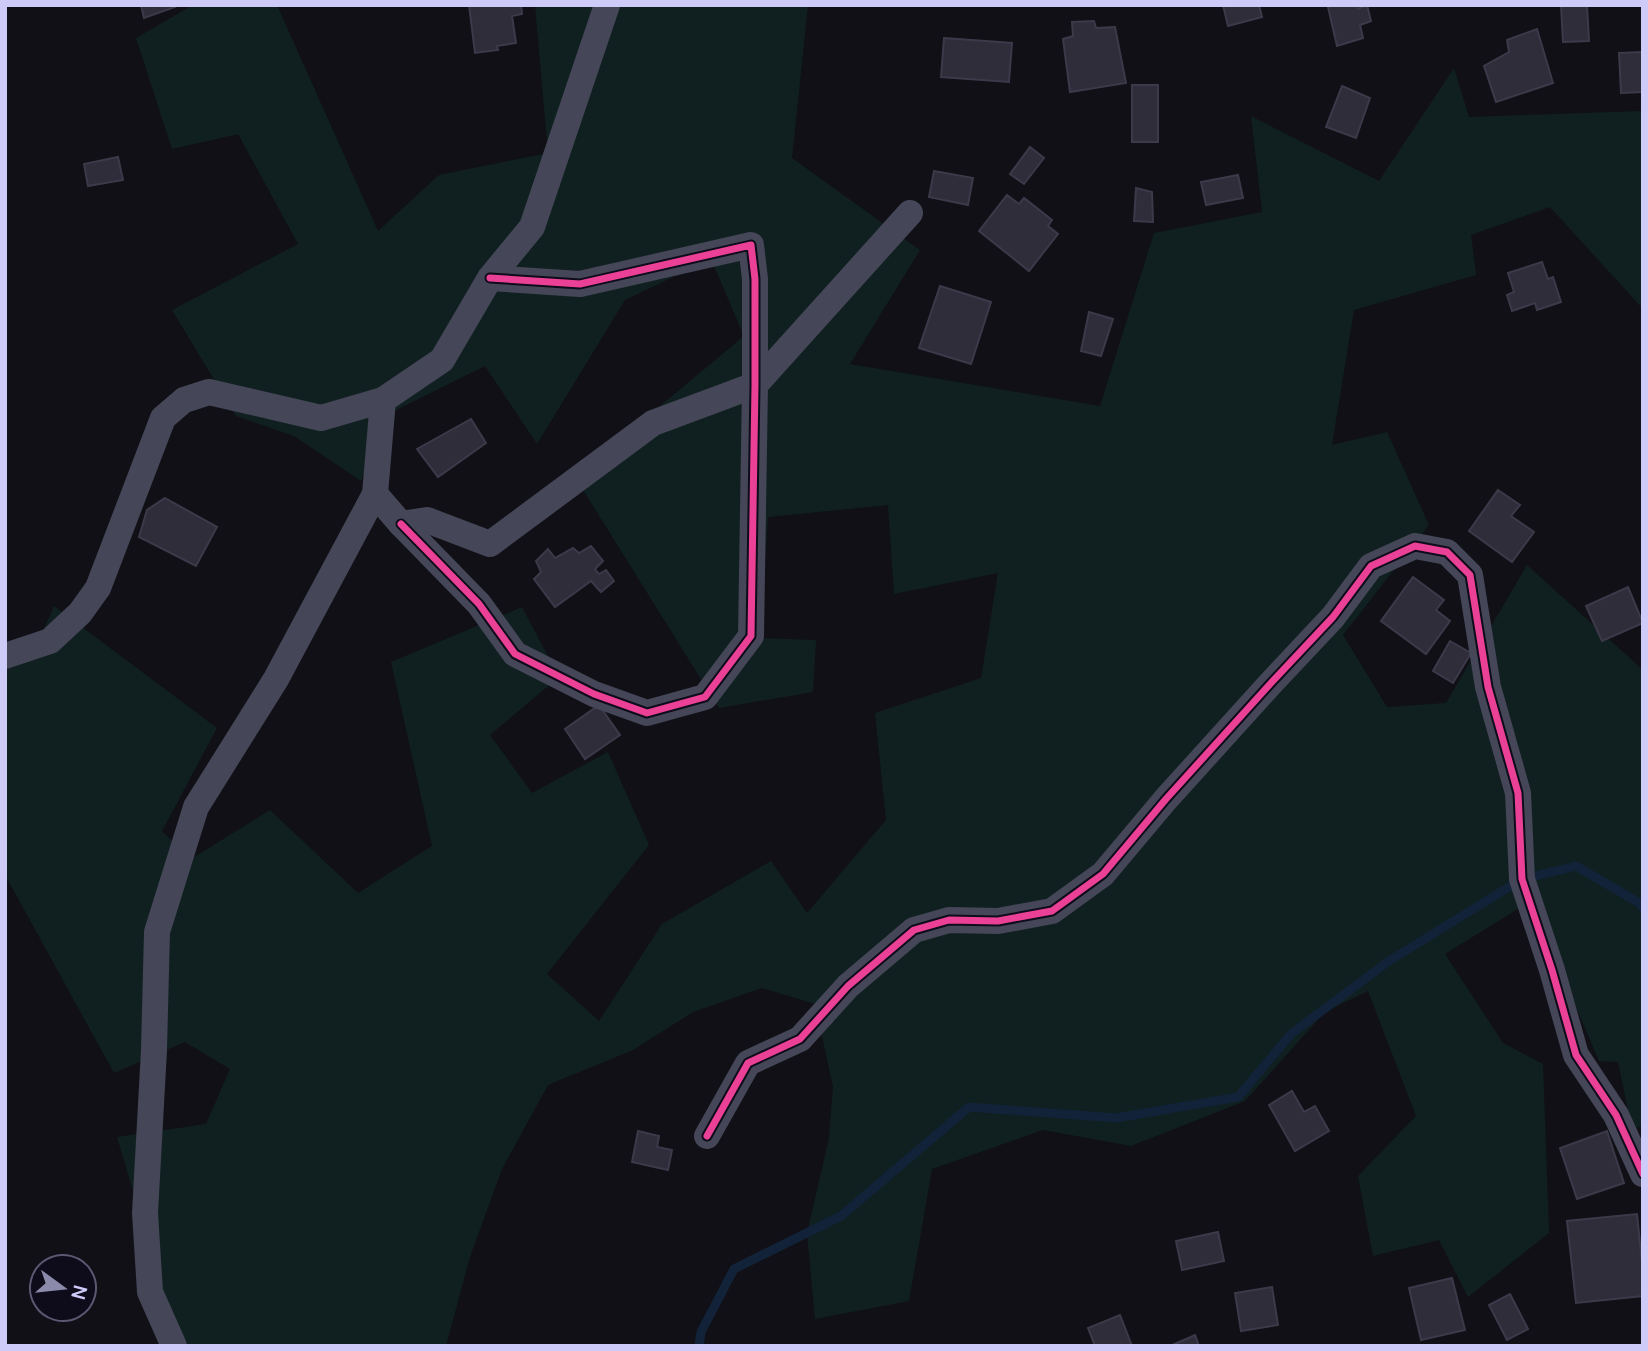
<svg xmlns="http://www.w3.org/2000/svg" width="1648" height="1351" font-family="Manrope,sans-serif">
  <style>
    .green { fill: #102020 }
    .lines { fill: none; stroke-linecap: round; stroke-linejoin: round }
    .stream { stroke: #122339; stroke-width: 9 }
    .building { fill: #2e2d39; stroke: #3c3a4a; stroke-width: 2 }
    .minor { stroke: #454657; stroke-width: 26 }
    .cycleway-casing { stroke: #0e0c1a; stroke-width: 11 }
    .cycleway { stroke: #ea4096; stroke-width: 7 }
  </style>
  <rect width="100%" height="100%" fill="#101016"/>
  <polygon class="green" points="193,5 277,5 378,231 439,175 548,153 535,5 808,5 792,158 920,250 850,364 1100,406 1154,233 1262,212 1251,116 1379,181 1454,68 1469,117 1643,111 1643,309 1550,207 1471,235 1476,275 1354,310 1332,445 1387,432 1429,525 1343,635 1387,707 1446,703 1527,565 1643,670 1643,1126 1632,1129 1618,1062 1599,1061 1531,901 1445,954 1503,1043 1543,1064 1549,1233 1468,1297 1439,1240 1373,1256 1358,1176 1416,1116 1368,991 1325,1012 1245,1101 1131,1146 1043,1130 932,1169 909,1301 815,1319 807,1233 829,1138 833,1087 815,1004 762,988 693,1012 633,1050 548,1085 502,1169 470,1257 446,1346 172,1346 168,1308 117,1137 206,1124 230,1069 185,1042 114,1073 5,875 5,665 35,650 54,606 217,728 162,831 191,859 270,810 358,893 432,846 391,662 522,607 559,677 490,735 532,793 608,752 649,845 547,974 599,1021 662,924 771,861 807,913 886,820 875,713 981,678 998,573 894,594 888,505 768,517 760,638 816,640 813,692 719,708 575,477 744,336 711,259 625,300 537,444 485,366 388,414 361,481 294,436 236,416 172,310 298,244 238,134 172,149 136,38"/>
  <g class="lines">
    <polyline class="stream" points="699,1346 701,1332 734,1269 841,1216 969,1107 1116,1118 1238,1097 1292,1033 1389,961 1522,879 1576,866 1641,904 1643,908"/>
  </g>
  <g class="building">
    <polygon points="141,5 174,5 175,7 144,18"/>
    <polygon points="469,5 521,5 522,14 512,16 516,43 497,46 498,50 475,53"/>
    <polygon points="1223,5 1259,5 1262,17 1228,26"/>
    <polygon points="1335,5 1356,5 1358,9 1367,5 1371,21 1360,25 1363,38 1337,46 1328,7"/>
    <polygon points="1561,5 1587,5 1589,41 1563,42"/>
    <polygon points="1094,21 1096,28 1115,27 1126,83 1070,92 1063,39 1073,36 1072,22"/>
    <polygon points="1537,29 1553,83 1496,102 1484,66 1509,52 1507,40"/>
    <polygon points="944,38 1012,43 1009,82 941,77"/>
    <polygon points="1643,52 1643,92 1621,93 1619,53"/>
    <rect x="1132" y="85" width="26" height="57"/>
    <polygon points="1342,86 1370,98 1356,138 1326,127"/>
    <polygon points="1030,147 1044,158 1024,184 1010,174"/>
    <polygon points="118,157 123,180 88,186 84,164"/>
    <polygon points="934,171 973,178 968,205 929,197"/>
    <polygon points="1238,175 1243,198 1206,205 1201,182"/>
    <polygon points="1136,188 1152,192 1153,222 1134,221"/>
    <polygon points="1007,195 1019,204 1024,198 1052,220 1048,226 1058,234 1029,271 979,231"/>
    <polygon points="1542,262 1548,279 1553,277 1561,302 1537,310 1535,303 1512,311 1507,295 1514,292 1508,273"/>
    <polygon points="940,286 991,302 971,364 919,348"/>
    <polygon points="1089,312 1113,319 1101,356 1081,351"/>
    <polygon points="471,419 486,443 438,477 417,449"/>
    <polygon points="1498,490 1520,505 1511,516 1534,532 1512,562 1469,531"/>
    <polygon points="165,498 217,527 196,566 139,537 147,510"/>
    <polygon points="591,546 603,561 595,569 599,574 606,570 614,581 601,592 591,581 555,607 534,579 541,572 536,561 548,549 555,558 573,548 579,553"/>
    <polygon points="1413,577 1444,600 1436,610 1450,621 1426,654 1381,621"/>
    <polygon points="1628,587 1643,623 1602,641 1586,606"/>
    <polygon points="1450,641 1471,653 1453,683 1433,671"/>
    <polygon points="599,705 620,735 585,759 565,729"/>
    <polygon points="1292,1091 1304,1112 1315,1106 1329,1131 1295,1151 1269,1105"/>
    <polygon points="638,1131 659,1136 657,1147 672,1150 668,1170 632,1162"/>
    <polygon points="1607,1131 1624,1183 1577,1199 1560,1148"/>
    <polygon points="1637,1214 1643,1272 1643,1296 1576,1303 1567,1221"/>
    <polygon points="1218,1232 1224,1261 1182,1270 1176,1241"/>
    <polygon points="1452,1278 1465,1330 1421,1340 1409,1288"/>
    <polygon points="1272,1287 1278,1325 1241,1331 1235,1293"/>
    <polygon points="1510,1294 1528,1329 1507,1340 1489,1305"/>
    <polygon points="1120,1315 1132,1346 1095,1346 1088,1328"/>
    <polygon points="1195,1335 1199,1346 1170,1346"/>
  </g>
  <g class="lines">
    <g class="minor">
      <polyline points="375,494 401,524 427,520 490,544 653,423 755,385 910,213"/>
      <polyline points="401,524 479,604 515,654 594,694 647,713 705,697 751,636 755,385 755,279 751,245 580,284 490,278"/>
      <polyline points="5,656 50,641 80,613 98,588 163,418 184,400 209,392 321,418 383,400 442,360 490,278 532,227 607,5"/>
      <polyline points="707,1136 748,1063 800,1039 848,986 914,930 949,920 998,921 1052,911 1103,874 1166,799 1271,683 1333,617 1371,566 1415,546 1447,552 1470,575 1488,687 1518,793 1522,879 1552,970 1576,1055 1616,1115 1643,1174"/>
      <polyline points="174,1346 150,1292 145,1213 154,1050 157,932 196,807 276,679 375,494 383,400"/>
    </g>
    <defs>
      <g id="cycleway">
        <polyline points="401,524 479,604 515,654 594,694 647,713 705,697 751,636 755,385 755,279 751,245 580,284 490,278"/>
        <polyline points="707,1136 748,1063 800,1039 848,986 914,930 949,920 998,921 1052,911 1103,874 1166,799 1271,683 1333,617 1371,566 1415,546 1447,552 1470,575 1488,687 1518,793 1522,879 1552,970 1576,1055 1616,1115 1643,1174"/>
      </g>
    </defs>
    <use href="#cycleway" class="cycleway-casing"/>
    <use href="#cycleway" class="cycleway"/>
  </g>
  <rect width="1648" height="1351" fill="none" stroke="#cecbf9" stroke-width="14"/>
  <g transform="translate(63 1288) rotate(105)"><circle r="33" fill="#0e0c1a" stroke="#5b5873" stroke-width="2"/>
  <path d="M0-5L12 26L0 18L-12 26Z" fill="#8c8aaa"/>
  <text y="-10" font-size="19" font-weight="bold" text-anchor="middle" fill="#cecbf9">N</text>
  </g>
</svg>
